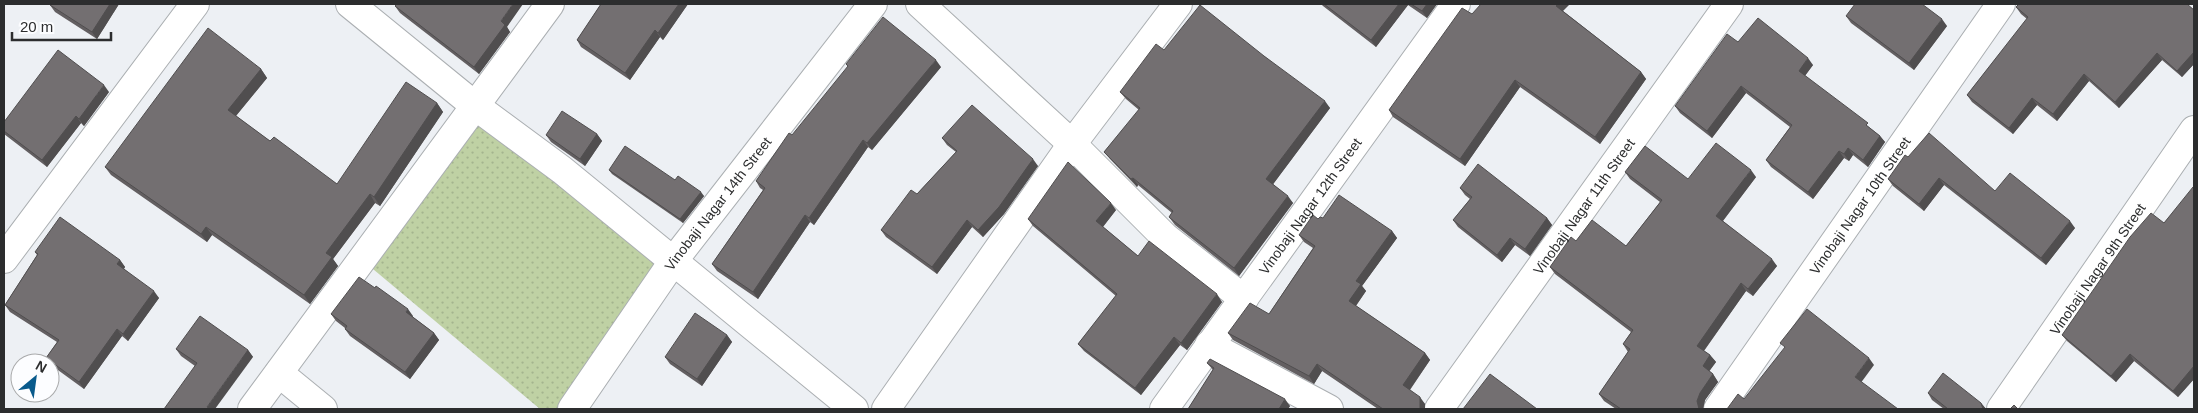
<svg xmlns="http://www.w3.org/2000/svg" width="2198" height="413" font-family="Helvetica,sans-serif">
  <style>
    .grass { fill: url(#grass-dots) }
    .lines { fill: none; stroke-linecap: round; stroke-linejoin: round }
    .minor-casing { stroke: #abafb2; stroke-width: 30 }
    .minor { stroke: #fff; stroke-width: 28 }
    .wall { fill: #635f61 }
    .shaded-wall { fill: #504e4f }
    .building { fill: #736f71; stroke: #504e4f }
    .labels { text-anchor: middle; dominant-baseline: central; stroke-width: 5; stroke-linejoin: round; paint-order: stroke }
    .street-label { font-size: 14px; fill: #2c2d2e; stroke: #fcfdff }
  </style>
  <defs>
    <pattern id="grass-dots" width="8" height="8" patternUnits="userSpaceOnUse" patternTransform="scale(1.25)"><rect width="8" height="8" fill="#bfd1a4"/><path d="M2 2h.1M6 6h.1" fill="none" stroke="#a4b48e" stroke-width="1.8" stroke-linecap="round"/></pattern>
  </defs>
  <rect width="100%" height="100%" fill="#edf0f4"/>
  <polygon class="grass" points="474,105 674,260 572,409 540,409 361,259"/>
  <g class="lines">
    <defs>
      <g id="minor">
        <polyline points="350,4 474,105 562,170 854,409"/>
        <polyline points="920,4 1072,144 1165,237 1244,299"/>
        <polyline points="4,259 195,4"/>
        <polyline points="1209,345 1329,409"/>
        <polyline points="279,373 323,409"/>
        <polyline points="252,409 550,4"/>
        <path id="s1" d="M572,409L674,260L873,4"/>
        <polyline points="886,409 1072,144 1178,4"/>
        <path id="s2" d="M1164,409L1456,4"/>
        <path id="s3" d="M1439,409L1729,4"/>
        <path id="s4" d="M1718,409L2001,4"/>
        <path id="s5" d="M2001,409L2194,130"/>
      </g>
    </defs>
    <use href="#minor" class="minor-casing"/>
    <use href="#minor" class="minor"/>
  </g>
  <g class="wall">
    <polygon points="50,4 119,4 97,39 55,12 50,5"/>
    <polygon points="601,4 688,4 663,40 660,37 630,80 581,47 577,40"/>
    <polygon points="1321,4 1437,4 1427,18 1408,5 1376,47 1323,6"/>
    <polygon points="1688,4 1700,4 1699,5 1689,5"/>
    <polygon points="395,6 507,27 510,32 479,74 400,13"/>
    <polygon points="2016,7 2194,10 2194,64 2182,77 2162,60 2119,108 2089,81 2057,121 2037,105 2013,134 1972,102 1967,95 2027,19 2021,14"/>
    <polygon points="1563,11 1641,72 1646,79 1600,144 1520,87 1465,166 1393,117 1389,110 1472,14"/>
    <polygon points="1846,16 1947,26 1914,70 1851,23"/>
    <polygon points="1738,42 1813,65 1805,76 1880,136 1885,142 1868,167 1853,155 1849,161 1844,158 1813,199 1771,167 1766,160 1790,127 1746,93 1712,138 1680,113 1675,106"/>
    <polygon points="1164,50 1264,56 1330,108 1273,184 1293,203 1239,276 1175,225 1169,217 1172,213 1138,185 1137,187 1110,159 1104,152 1139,110 1126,99 1120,92"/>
    <polygon points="846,64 941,67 872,150 868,147 814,225 810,222 758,299 717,271 712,264 763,190 760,188 756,181 848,67"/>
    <polygon points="261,69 267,78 236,116 270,141 337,184 437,103 443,112 380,206 375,203 333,259 338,266 310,304 212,235 207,242 111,175 105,167"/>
    <polygon points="109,92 84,126 81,123 47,167 4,134 4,122"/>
    <polygon points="597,134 602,141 585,166 551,142 546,135"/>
    <polygon points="942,138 1038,166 1004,214 983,237 972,227 937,274 886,237 881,230 917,194 956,152 947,145"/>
    <polygon points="1908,157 1995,191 2075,228 2046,265 1944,185 1924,211 1893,186 1888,179"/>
    <polygon points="609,170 675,180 704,196 683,223 612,174"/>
    <polygon points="1625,172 1688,179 1756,177 1723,221 1777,266 1753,296 1746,291 1704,351 1710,355 1716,362 1709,371 1713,374 1718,382 1705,400 1703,409 1616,409 1604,401 1599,394 1628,352 1623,344 1631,332 1555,274 1550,267 1576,241 1626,246 1660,202 1630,179"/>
    <polygon points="1460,188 1547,218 1552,225 1530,256 1515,245 1502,262 1458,227 1453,220 1470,199 1465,195"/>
    <polygon points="2194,188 2194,379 2178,397 2134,361 2116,382 2067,341 2062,335 2164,223"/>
    <polygon points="1116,210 1103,227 1138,256 1222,302 1187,350 1180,345 1141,395 1084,351 1078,344 1116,296 1033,226 1028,219"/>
    <polygon points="1323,218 1392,231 1397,238 1362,286 1366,291 1356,306 1425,353 1430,360 1410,390 1425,404 1425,409 1378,409 1322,371 1314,384 1233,340 1228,333 1269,314 1313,248 1304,242 1299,235 1318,219"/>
    <polygon points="35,252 120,260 125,267 124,269 159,298 128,341 122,336 84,389 51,365 46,358 57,342 10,312 5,305 37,255"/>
    <polygon points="331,314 413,316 413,317 434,333 439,340 410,379 350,336 345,329 345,328 336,321"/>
    <polygon points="727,335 732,342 702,386 670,364 665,357"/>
    <polygon points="176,349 248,350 253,357 195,366 181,356"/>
    <polygon points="1207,363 1290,406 1288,409 1188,409 1213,370"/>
    <polygon points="1928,393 1981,403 1986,409 1944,409 1932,400"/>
  </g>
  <g class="shaded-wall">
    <polygon points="110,4 119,4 97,39 92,32"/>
    <polygon points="513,4 523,4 507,27 510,32 479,74 474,67 501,21"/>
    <polygon points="679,4 688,4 663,40 658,33"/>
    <polygon points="1399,4 1407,4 1408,5 1376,47 1371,40"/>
    <polygon points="1427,4 1437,4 1427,18 1422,11"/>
    <polygon points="1558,4 1570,4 1561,13 1556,6"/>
    <polygon points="1942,19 1947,26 1914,70 1909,63"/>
    <polygon points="655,30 660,37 630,80 625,73"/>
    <polygon points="2194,52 2194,64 2182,77 2177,71"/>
    <polygon points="2157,53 2162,60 2119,108 2115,102"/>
    <polygon points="1808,58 1813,65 1803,78 1799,71"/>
    <polygon points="936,60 941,67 872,150 867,143"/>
    <polygon points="261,69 267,78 234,118 228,110"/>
    <polygon points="1641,72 1646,79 1600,144 1595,137"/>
    <polygon points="2084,74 2089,81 2057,121 2053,114"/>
    <polygon points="1515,80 1520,87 1465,166 1460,159"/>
    <polygon points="104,85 109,92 84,126 79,119"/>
    <polygon points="1741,86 1746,93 1712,138 1707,131"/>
    <polygon points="2032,98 2037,105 2013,134 2009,128"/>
    <polygon points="1325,101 1330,108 1271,187 1266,179"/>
    <polygon points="437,103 443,112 380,206 374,197"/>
    <polygon points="76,116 81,123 47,167 42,160"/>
    <polygon points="597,134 602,141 585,166 580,159"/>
    <polygon points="1880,136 1885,142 1868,167 1863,160"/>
    <polygon points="863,140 868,147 814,225 809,218"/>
    <polygon points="1848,148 1853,155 1849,161 1844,154"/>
    <polygon points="1839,151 1844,158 1813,199 1808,192"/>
    <polygon points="1033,159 1038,166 1004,214 983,237 978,230"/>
    <polygon points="1751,170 1756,177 1721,223 1716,216"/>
    <polygon points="1133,178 1138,185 1137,187 1131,179"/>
    <polygon points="1939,178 1944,185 1924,211 1919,204"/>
    <polygon points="701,192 704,196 683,223 680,219"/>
    <polygon points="370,194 375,203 333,259 338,266 310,304 304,295 326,253"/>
    <polygon points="1288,196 1293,203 1239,276 1234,268"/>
    <polygon points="1111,203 1116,210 1101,229 1096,221"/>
    <polygon points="805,215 810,222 758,299 753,292"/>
    <polygon points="1547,218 1552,225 1530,256 1525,249"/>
    <polygon points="967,220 972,227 937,274 932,267"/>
    <polygon points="2070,221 2075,228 2046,265 2041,258"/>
    <polygon points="206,227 212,235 207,242 201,234"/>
    <polygon points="1392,231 1397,238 1362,286 1366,291 1354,308 1349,301 1356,281"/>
    <polygon points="1510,238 1515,245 1502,262 1497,255"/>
    <polygon points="1772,259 1777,266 1753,296 1748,289"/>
    <polygon points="120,260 125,267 122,271 117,264"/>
    <polygon points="1741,283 1746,291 1702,353 1697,346"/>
    <polygon points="154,291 159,298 128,341 123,334"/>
    <polygon points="1217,294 1222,302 1187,350 1181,343"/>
    <polygon points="408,309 413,316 411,319 406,312"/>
    <polygon points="117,329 122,336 84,389 79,382"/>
    <polygon points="434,333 439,340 410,379 405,372"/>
    <polygon points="727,335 732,342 702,386 697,379"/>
    <polygon points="1174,337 1180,345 1141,395 1135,388"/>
    <polygon points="248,350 253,357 215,409 208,409 207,407"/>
    <polygon points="1425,353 1430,360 1408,392 1403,385"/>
    <polygon points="2130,354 2134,361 2116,382 2111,376"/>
    <polygon points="1710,355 1716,362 1708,373 1703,366"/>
    <polygon points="1869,358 1874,365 1860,384 1855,377"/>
    <polygon points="1317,364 1322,371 1314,384 1309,376"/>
    <polygon points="2194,366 2194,379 2178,397 2173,391"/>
    <polygon points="1713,374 1718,382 1705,400 1703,409 1699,409 1697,401 1700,393"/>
    <polygon points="1420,397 1425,404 1425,409 1421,409 1420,408"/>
    <polygon points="1285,399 1290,406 1288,409 1279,409"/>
    <polygon points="1981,403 1986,409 1983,409"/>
  </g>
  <g class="building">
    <polygon points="50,4 110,4 92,32 50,5"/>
    <polygon points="397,4 513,4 501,21 505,25 474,67 395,6"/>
    <polygon points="601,4 679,4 658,33 655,30 625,73 577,40"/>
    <polygon points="1324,4 1399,4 1371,40"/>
    <polygon points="1411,4 1427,4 1422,11"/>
    <polygon points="1481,4 1558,4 1556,6 1641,72 1595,137 1515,80 1460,159 1389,110 1462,8 1472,14"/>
    <polygon points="1855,4 1922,4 1942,19 1909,63 1846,16"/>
    <polygon points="2019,4 2187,4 2194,10 2194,52 2177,71 2157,53 2115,102 2084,74 2053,114 2032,98 2009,128 1967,95 2028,17 2016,7"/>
    <polygon points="1200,5 1264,56 1325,101 1266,179 1288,196 1234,268 1170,218 1169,217 1173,211 1133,178 1131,179 1104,152 1140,108 1120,92 1156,44 1164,50"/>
    <polygon points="883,17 936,60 867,143 863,140 809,218 805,215 753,292 712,264 765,188 756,181 789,133 792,135 848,66 846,64"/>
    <polygon points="1758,18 1808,58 1799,71 1868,123 1866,125 1880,136 1863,160 1848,148 1844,154 1839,151 1808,192 1766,160 1792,125 1741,86 1707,131 1675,106 1727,34 1738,42"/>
    <polygon points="208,28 261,69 228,110 270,141 274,137 337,184 406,82 437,103 374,197 370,194 326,253 332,257 304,295 206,227 201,234 105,167"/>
    <polygon points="58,50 104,85 79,119 76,116 42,160 4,131 4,122"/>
    <polygon points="972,105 1033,159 999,207 978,230 967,220 932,267 881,230 911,190 917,194 957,151 942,138"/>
    <polygon points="562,111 597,134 580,159 546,135"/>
    <polygon points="1929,133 1995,191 2010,173 2070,221 2041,258 1939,178 1919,204 1888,179 1905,155 1908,157"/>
    <polygon points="1716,143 1751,170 1716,216 1772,259 1748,289 1741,283 1697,346 1710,355 1703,366 1713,374 1700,393 1697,401 1699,409 1621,409 1599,394 1630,349 1623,344 1633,330 1550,267 1571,237 1576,241 1592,220 1626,246 1662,200 1625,172 1645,146 1688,179"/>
    <polygon points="625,146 675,180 678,176 701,192 680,219 609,170"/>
    <polygon points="1068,162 1111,203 1096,221 1138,256 1149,241 1217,294 1181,343 1174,337 1135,388 1078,344 1117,294 1028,219"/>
    <polygon points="1478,164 1547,218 1525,249 1510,238 1497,255 1453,220 1472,197 1460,188"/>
    <polygon points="2193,187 2194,188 2194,366 2173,391 2130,354 2111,376 2062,335 2130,237 2151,213 2164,223"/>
    <polygon points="1339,195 1392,231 1356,281 1361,284 1349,301 1425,353 1403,385 1420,397 1420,408 1421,409 1383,409 1317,364 1309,376 1228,333 1250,303 1269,314 1315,246 1299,235 1313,215 1318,219 1320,217 1323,218"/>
    <polygon points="60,217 120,260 117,264 154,291 123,334 117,329 79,382 46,358 59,340 5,305 38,254 35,252"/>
    <polygon points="359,277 375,288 376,286 408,309 406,312 434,333 405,372 345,329 347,326 331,314"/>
    <polygon points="1807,309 1869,358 1855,377 1898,409 1727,409 1738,394 1744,399 1785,347 1780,343"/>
    <polygon points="695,313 727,335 697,379 665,357"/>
    <polygon points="200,316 248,350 207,407 210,409 164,409 197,363 176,349"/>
    <polygon points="1210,359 1285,399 1279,409 1188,409 1214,368 1207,363"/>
    <polygon points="1943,373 1981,403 1983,409 1948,409 1928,393"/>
    <polygon points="1490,374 1537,409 1463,409"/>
    <polygon points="2014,405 2018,409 2010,409"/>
  </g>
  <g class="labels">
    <g class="street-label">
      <text stroke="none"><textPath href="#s1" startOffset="252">Vinobaji Nagar 14th Street</textPath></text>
      <text stroke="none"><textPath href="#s3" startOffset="249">Vinobaji Nagar 11th Street</textPath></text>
      <text stroke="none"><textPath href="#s4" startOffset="248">Vinobaji Nagar 10th Street</textPath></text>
      <text stroke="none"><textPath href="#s2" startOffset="250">Vinobaji Nagar 12th Street</textPath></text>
      <text stroke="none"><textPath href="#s5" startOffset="170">Vinobaji Nagar 9th Street</textPath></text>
    </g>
  </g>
  <rect width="2198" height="413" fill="none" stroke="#2c2d2e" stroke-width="10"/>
  <g transform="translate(35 378) rotate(29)"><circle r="24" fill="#fcfdff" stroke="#a9aaab"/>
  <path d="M0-4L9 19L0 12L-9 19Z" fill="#085a8c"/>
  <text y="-8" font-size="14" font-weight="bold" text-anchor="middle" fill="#2c2d2e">N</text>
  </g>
  <path d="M12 32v8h99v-8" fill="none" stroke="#2c2d2e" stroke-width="2.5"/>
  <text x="20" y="32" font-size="15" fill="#2c2d2e" stroke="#fcfdff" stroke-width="4" paint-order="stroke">20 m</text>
</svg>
